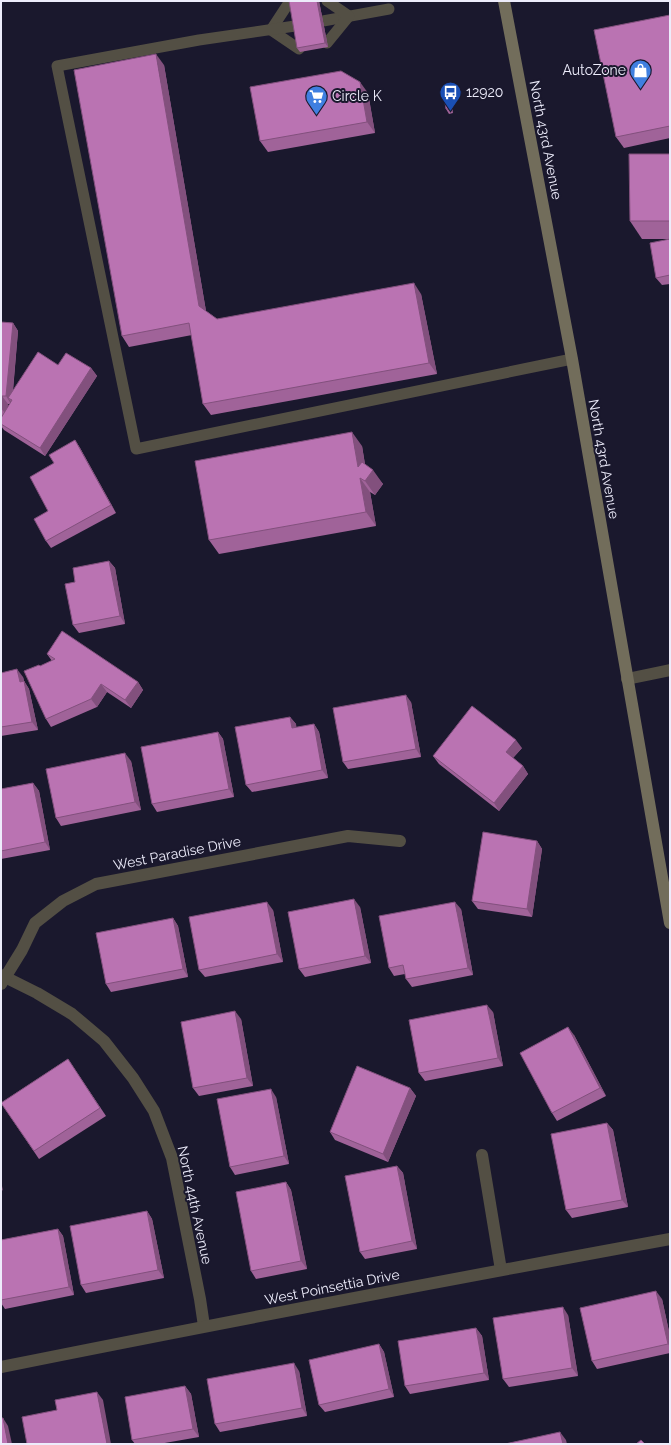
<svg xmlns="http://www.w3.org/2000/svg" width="671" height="1445" font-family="Raleway,sans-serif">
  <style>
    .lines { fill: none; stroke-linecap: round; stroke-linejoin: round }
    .service { stroke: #534f44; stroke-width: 11 }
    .minor { stroke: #534f44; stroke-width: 12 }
    .secondary { stroke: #726d5b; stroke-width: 12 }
    .wall { fill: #a06399; fill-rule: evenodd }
    .shaded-wall { fill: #82507d }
    .building { fill: #ba73b2; stroke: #82507d }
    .labels { text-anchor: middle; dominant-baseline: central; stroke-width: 4; stroke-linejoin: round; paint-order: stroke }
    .poi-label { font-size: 14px; fill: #edecfb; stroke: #1a182d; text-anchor: start }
    .street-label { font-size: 14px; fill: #edecfb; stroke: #1a182d }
  </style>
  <rect width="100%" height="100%" fill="#1a182d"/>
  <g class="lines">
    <g class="service">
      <polyline points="290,1 271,30 299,49"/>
      <polyline points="323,21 389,9"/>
      <polyline points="295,26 199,40 57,66 136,449 572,359"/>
      <polyline points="327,43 349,16 327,1"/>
    </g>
    <g class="minor">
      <polyline points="627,679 670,670"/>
      <polyline points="1,975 37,993 72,1014 104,1041 133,1078 154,1111 172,1158 200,1299 204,1326"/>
      <polyline points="1,984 22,950 35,923 63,901 96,884 348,836 400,841"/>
      <polyline points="482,1155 501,1270"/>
      <path d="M1,1367C224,1322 447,1280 670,1239"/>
    </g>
    <polyline class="secondary" points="504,1 572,359 670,923"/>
  </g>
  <g class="wall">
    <polygon points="319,1 328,47 300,52 297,48"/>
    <polygon points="670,15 670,138 624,148 616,137"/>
    <polygon points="164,65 206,311 217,319 421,294 437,374 211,415 203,404 192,335 129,347 122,336"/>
    <polygon points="368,93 375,133 268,152 260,141"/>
    <polygon points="448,95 451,100 453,113 449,114 446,109"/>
    <polygon points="670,154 670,239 642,239 630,221"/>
    <polygon points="670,239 670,284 662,285 656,278"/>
    <path d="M1,322L13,323L18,331L13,391L58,365L91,368L97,376L45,456L4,430L1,426V418L3,416H1ZM8,404H10L7,408Z"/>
    <polygon points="75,440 80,448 116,513 51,548 46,541 48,511"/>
    <polygon points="362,446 365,464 383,484 375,495 370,492 376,526 219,554 209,540"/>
    <polygon points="109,561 115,568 125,624 79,633 73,625 75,582"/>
    <polygon points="47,654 138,682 143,690 131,708 107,692 97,707 51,727 46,719 52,661"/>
    <polygon points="1,673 23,677 24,681 29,689 38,730 1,736"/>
    <polygon points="411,702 421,757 348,769 343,762"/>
    <polygon points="290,717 296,724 296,728 314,724 319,732 328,778 252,792 246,785"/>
    <polygon points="218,732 223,739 234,797 157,812 152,804"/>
    <polygon points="522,748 513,758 523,766 528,774 499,811 439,764 433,756"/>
    <polygon points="131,761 141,810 61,826 56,818"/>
    <polygon points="33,783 39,791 50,850 1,859 1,789"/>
    <polygon points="537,841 542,849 532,917 478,909 472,901"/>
    <polygon points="360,907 371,963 305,977 299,969"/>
    <polygon points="461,909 473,975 412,987 406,979 405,974 394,976 389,968"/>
    <polygon points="273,910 283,962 205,977 199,970"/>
    <polygon points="173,918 178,926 188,977 111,992 106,984"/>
    <polygon points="493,1012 503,1066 425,1081 419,1073"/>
    <polygon points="241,1019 253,1086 199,1096 193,1088"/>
    <polygon points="574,1035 606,1096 557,1121 552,1113"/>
    <polygon points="68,1059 106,1116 39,1159 1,1103"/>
    <polygon points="410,1088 416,1096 388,1162 335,1140 330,1132"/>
    <polygon points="276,1097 289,1164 235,1175 230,1167"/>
    <polygon points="607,1123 613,1130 628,1207 572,1218 566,1210"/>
    <polygon points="397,1166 403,1173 417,1249 365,1259 360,1252"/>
    <polygon points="286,1182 291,1190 307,1269 256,1279 251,1271"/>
    <polygon points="147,1211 152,1219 164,1278 86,1293 81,1285"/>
    <polygon points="58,1229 63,1236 74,1295 5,1309 1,1303 1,1240"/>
    <polygon points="662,1299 670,1336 670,1353 597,1369 592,1361"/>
    <polygon points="568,1315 578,1376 509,1387 503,1379"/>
    <polygon points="476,1328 482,1336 489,1380 410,1394 405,1386"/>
    <polygon points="379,1344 384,1352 394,1397 325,1412 319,1405"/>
    <polygon points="299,1371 307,1416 220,1432 215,1424"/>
    <polygon points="185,1386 191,1394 199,1437 159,1444 135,1444 132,1440"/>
  </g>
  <g class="shaded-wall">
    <polygon points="317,1 319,1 328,47 325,43"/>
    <polygon points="156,54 164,65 207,317 199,306"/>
    <polygon points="360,82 368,93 375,133 367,122"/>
    <polygon points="448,95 451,100 453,113 450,109"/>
    <polygon points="414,283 421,294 437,374 429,363"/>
    <polygon points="13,323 18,331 12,400 8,398 12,402 11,404 6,396"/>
    <polygon points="91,368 97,376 45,456 40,448"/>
    <polygon points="2,396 8,404 7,416 1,408"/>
    <polygon points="352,432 362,446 367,478 373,470 383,484 375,495 365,481 358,467"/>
    <polygon points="75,440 80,448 116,513 111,505"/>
    <polygon points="360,478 370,492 376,526 366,512"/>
    <polygon points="109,561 115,568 125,624 120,616"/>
    <polygon points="17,669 23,677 24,681 29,689 38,730 32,722 20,682"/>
    <polygon points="138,682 143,690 131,708 125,700"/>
    <polygon points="101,684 107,692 97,707 91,699"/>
    <polygon points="406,695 411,702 421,757 416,749"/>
    <polygon points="290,717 296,724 298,736 292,728"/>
    <polygon points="314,724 319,732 328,778 322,770"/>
    <polygon points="218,732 223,739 234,797 229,789"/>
    <polygon points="516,740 522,748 511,760 506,752"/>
    <polygon points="125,753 131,761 141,810 135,802"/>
    <polygon points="523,766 528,774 499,811 494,803"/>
    <polygon points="33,783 39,791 50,850 45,842"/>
    <polygon points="537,841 542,849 532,917 527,909"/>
    <polygon points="354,899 360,907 371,963 365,956"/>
    <polygon points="267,902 273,910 283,962 277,954"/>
    <polygon points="455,902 461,909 473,975 468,968"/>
    <polygon points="173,918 178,926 188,977 183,969"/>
    <polygon points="487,1005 493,1012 503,1066 498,1058"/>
    <polygon points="235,1011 241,1019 253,1086 247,1078"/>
    <polygon points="568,1027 574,1035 606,1096 600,1088"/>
    <polygon points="410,1088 416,1096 388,1162 383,1154"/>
    <polygon points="271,1089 276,1097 289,1164 284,1156"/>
    <polygon points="607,1123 613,1130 628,1207 622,1200"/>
    <polygon points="397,1166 403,1173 417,1249 412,1241"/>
    <polygon points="1,1181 3,1191 1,1188"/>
    <polygon points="286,1182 291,1190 307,1269 301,1261"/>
    <polygon points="147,1211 152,1219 164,1278 158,1270"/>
    <polygon points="58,1229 63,1236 74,1295 69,1287"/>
    <polygon points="656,1291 662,1299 670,1336 670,1347 668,1344"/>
    <polygon points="563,1307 568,1315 578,1376 572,1368"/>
    <polygon points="476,1328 482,1336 489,1380 484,1373"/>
    <polygon points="379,1344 384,1352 394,1397 389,1389"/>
    <polygon points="294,1363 299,1371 307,1416 302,1408"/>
    <polygon points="185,1386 191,1394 199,1437 193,1429"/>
    <polygon points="97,1392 103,1400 111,1444 107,1444"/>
    <polygon points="3,1418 8,1426 12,1444 8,1444"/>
    <polygon points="560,1432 566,1440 567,1444 563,1444"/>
  </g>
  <g class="building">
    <polygon points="289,1 317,1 325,43 297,48"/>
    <polygon points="670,15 670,126 616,137 594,30"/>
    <polygon points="156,54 199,306 217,319 414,283 429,363 203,404 189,323 122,336 74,70"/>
    <polygon points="341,71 360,82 367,122 260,141 250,87"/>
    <polygon points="448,95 450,109 446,109 444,96"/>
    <polygon points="629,154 670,154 670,221 630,221"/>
    <polygon points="670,239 670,275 656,278 650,243"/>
    <polygon points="1,322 13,323 6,396 2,396 1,408"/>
    <polygon points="38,352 58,365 66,353 91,368 40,448 1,424 1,418 12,400 8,398"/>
    <polygon points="352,432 358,467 362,462 373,470 365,481 360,478 366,512 209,540 195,461"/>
    <polygon points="75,440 111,505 46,541 34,519 48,511 30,477 54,463 49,455"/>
    <polygon points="109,561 120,616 73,625 65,584 75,582 73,568"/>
    <polygon points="62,631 138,682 125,700 101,684 91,699 46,719 24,671 39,665 40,666 55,659 47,654"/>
    <polygon points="17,669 20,682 24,681 32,722 1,727 1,673"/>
    <polygon points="406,695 416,749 343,762 333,708"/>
    <polygon points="472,706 516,740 506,752 523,766 494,803 433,756"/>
    <polygon points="290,717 292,728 314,724 322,770 246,785 235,727"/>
    <polygon points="218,732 229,789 152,804 141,747"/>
    <polygon points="125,753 135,802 56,818 46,769"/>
    <polygon points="33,783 45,842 1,851 1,789"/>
    <polygon points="483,832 537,841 527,909 472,901"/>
    <polygon points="354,899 365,956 299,969 288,912"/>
    <polygon points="267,902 277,954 199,970 189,917"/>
    <polygon points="455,902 468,968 406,979 403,965 389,968 379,916"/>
    <polygon points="173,918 183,969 106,984 96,933"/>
    <polygon points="487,1005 498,1058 419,1073 409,1020"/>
    <polygon points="235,1011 247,1078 193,1088 181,1022"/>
    <polygon points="568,1027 600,1088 552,1113 520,1053"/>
    <polygon points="68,1059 100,1108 34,1151 1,1103"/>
    <polygon points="357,1066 410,1088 383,1154 330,1132"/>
    <polygon points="271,1089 284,1156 230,1167 217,1099"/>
    <polygon points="607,1123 622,1200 566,1210 551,1134"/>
    <polygon points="397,1166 412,1241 360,1252 345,1176"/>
    <polygon points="286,1182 301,1261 251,1271 236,1192"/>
    <polygon points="147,1211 158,1270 81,1285 70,1226"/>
    <polygon points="58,1229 69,1287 1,1300 1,1240"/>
    <polygon points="656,1291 668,1344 592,1361 580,1308"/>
    <polygon points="563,1307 572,1368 503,1379 493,1318"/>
    <polygon points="476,1328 484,1373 405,1386 398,1341"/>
    <polygon points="379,1344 389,1389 319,1405 309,1360"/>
    <polygon points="294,1363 302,1408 215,1424 207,1379"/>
    <polygon points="185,1386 193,1429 132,1440 125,1397"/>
    <polygon points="97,1392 107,1444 27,1444 22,1417 57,1410 55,1400"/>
    <polygon points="1,1418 3,1418 8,1444 1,1444"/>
    <polygon points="560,1432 563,1444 505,1444"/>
    <polygon points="641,1440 645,1444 636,1444"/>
  </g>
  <defs>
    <symbol id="shop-pin" viewBox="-11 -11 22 30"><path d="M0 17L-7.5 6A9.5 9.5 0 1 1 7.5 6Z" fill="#3f7fe0" stroke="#1a182d"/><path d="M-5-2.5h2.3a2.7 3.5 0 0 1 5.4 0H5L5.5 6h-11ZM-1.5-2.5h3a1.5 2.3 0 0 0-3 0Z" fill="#fff"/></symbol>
    <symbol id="bus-pin" viewBox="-11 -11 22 30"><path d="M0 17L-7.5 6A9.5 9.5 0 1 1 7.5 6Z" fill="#1a4fb4" stroke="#1a182d"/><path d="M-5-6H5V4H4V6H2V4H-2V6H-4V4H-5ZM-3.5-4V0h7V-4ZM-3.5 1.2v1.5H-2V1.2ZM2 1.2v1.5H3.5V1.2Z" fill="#fff"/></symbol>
    <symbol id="supermarket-pin" viewBox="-11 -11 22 30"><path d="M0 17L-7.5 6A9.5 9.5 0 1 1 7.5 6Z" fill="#3f7fe0" stroke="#1a182d"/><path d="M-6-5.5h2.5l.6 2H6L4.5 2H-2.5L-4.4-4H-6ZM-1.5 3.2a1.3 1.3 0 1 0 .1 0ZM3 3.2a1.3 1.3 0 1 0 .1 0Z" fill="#fff"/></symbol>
  </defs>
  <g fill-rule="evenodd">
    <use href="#shop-pin" x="628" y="58" width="25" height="34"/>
    <use href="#bus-pin" x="438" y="80" width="25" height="34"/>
    <use href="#supermarket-pin" x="304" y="84" width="25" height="34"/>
  </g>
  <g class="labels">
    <g class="poi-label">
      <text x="626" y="70" text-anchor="end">AutoZone</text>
      <text x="466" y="92">12920</text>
      <text x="332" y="96">Circle K</text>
    </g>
    <g class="street-label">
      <text transform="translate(546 140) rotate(79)">North 43rd Avenue</text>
      <text transform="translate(604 459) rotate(80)">North 43rd Avenue</text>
      <text transform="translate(177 853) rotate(-11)">West Paradise Drive</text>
      <text transform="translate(195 1205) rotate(78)">North 44th Avenue</text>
      <text transform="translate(332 1287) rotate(-11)">West Poinsettia Drive</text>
    </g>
  </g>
  <rect width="671" height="1445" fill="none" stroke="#edecfb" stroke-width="4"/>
</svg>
